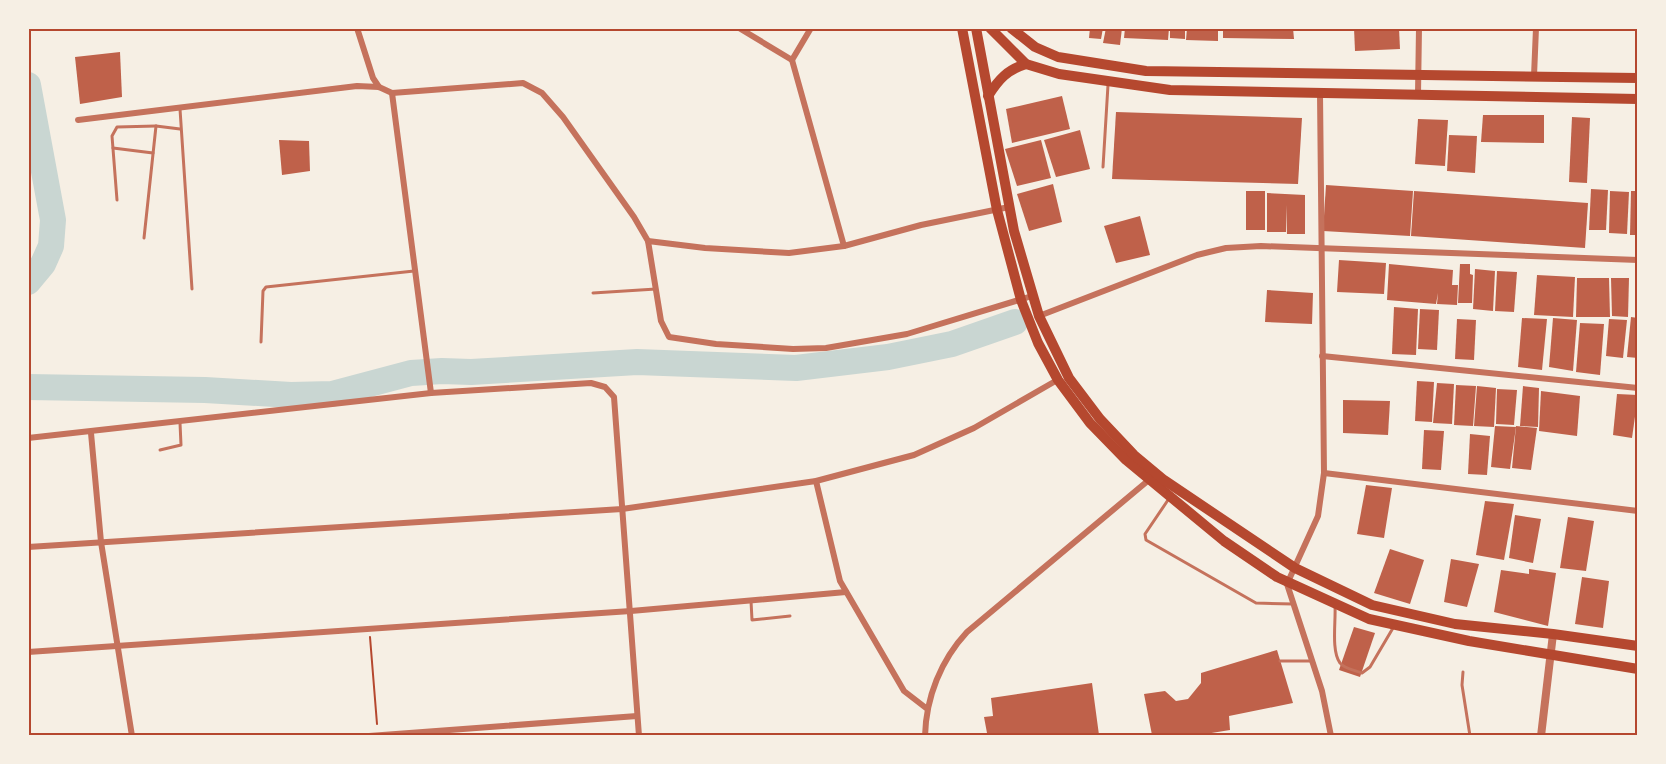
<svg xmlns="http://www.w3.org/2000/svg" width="1666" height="764" font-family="'Archivo Narrow',sans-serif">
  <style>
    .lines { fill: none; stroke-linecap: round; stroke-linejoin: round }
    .river { stroke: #c9d6d2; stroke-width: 26 }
    .building { fill: #bf614a }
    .path { stroke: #b5482f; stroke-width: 2 }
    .service { stroke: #c5725c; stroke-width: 3 }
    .minor { stroke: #c5725c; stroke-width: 6 }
    .tertiary { stroke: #c5725c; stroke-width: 8 }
    .primary { stroke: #b5482f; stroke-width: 10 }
    .neatline { fill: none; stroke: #b5482f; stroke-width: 2 }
  </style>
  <rect width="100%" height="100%" fill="#f6efe4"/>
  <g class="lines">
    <g class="river">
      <polyline points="28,85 53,220 51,246 43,264 28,282"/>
      <polyline points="28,387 205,390 291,395 332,394 411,373 442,371 471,372 637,362 796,368 888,357 952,344 1015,322"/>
    </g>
  </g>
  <g class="building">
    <polygon points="1090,28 1103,28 1101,39 1089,38"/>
    <polygon points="1106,28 1122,28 1120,45 1103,43"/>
    <polygon points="1125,28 1169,28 1168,40 1124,38"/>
    <polygon points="1170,28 1185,28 1185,39 1170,38"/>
    <polygon points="1187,28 1218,28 1218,41 1186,40"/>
    <polygon points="1223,28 1293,28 1294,39 1223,38"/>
    <polygon points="1354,28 1399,28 1400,49 1355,51"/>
    <polygon points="120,52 122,97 80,104 75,57"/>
    <polygon points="1062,96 1070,129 1012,143 1006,109"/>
    <polygon points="1116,112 1302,118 1298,184 1112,179"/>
    <polygon points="1483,115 1544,115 1544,143 1481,142"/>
    <polygon points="1572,117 1590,118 1587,183 1569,182"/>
    <polygon points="1418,119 1448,120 1445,166 1415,164"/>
    <polygon points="1080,130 1090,169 1056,177 1044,140"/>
    <polygon points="1449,135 1477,136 1475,173 1447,171"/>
    <polygon points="279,140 309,141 310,171 282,175"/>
    <polygon points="1041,140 1051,178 1017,186 1005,149"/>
    <polygon points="1053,184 1062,222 1029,231 1017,194"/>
    <polygon points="1326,185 1413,191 1410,236 1323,231"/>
    <polygon points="1591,189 1608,190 1606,230 1589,230"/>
    <rect x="1246" y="191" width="19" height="39"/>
    <polygon points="1414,191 1588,203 1585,248 1411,236"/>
    <polygon points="1610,191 1629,192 1627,234 1609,233"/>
    <polygon points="1631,191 1638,191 1638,235 1630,235"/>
    <polygon points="1267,193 1305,195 1305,234 1287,234 1286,205 1286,232 1267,232"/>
    <polygon points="1140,216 1150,255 1116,263 1104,226"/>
    <polygon points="1339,260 1386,263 1384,294 1337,292"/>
    <polygon points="1389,264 1453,270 1452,285 1458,285 1457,305 1437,304 1438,293 1436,304 1387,300"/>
    <polygon points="1460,264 1470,264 1470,274 1473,275 1472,303 1458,303"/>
    <polygon points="1475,269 1495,271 1493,311 1473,309"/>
    <polygon points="1497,271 1517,272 1514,312 1495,311"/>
    <polygon points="1537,275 1575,277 1573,317 1534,315"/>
    <polygon points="1577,278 1609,278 1610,317 1576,317"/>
    <polygon points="1611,278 1629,278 1628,317 1612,316"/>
    <polygon points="1267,290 1313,293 1312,324 1265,322"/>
    <polygon points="1394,307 1418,309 1416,355 1392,354"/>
    <polygon points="1420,309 1439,310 1437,350 1418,349"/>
    <polygon points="1631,317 1638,318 1638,358 1627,357"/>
    <polygon points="1522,318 1547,319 1542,370 1518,367"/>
    <polygon points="1553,318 1577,320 1573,371 1549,367"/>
    <polygon points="1457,319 1476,320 1474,360 1455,359"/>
    <polygon points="1609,319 1627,320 1623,358 1606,356"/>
    <polygon points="1580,323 1604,324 1600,375 1576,372"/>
    <polygon points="1417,381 1434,382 1432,422 1415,421"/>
    <polygon points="1437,383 1454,384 1452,424 1433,423"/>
    <polygon points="1456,385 1476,386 1473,426 1454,425"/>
    <polygon points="1477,386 1496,388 1494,427 1474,426"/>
    <polygon points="1523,386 1539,388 1538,427 1520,426"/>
    <polygon points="1497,389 1517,390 1514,425 1496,424"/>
    <polygon points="1541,391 1580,396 1577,436 1539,431"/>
    <polygon points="1617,394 1638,395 1632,438 1613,435"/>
    <polygon points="1343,400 1390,401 1388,435 1343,433"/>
    <polygon points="1495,426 1516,427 1510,469 1491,467"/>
    <polygon points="1516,426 1537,428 1531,470 1512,468"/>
    <polygon points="1424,430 1444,431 1441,470 1422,469"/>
    <polygon points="1470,434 1490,436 1487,475 1468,474"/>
    <polygon points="1366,485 1392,488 1384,538 1357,534"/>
    <polygon points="1485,501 1514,504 1504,560 1476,555"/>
    <polygon points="1515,515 1541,519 1533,563 1509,558"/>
    <polygon points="1568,517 1594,521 1586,571 1560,568"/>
    <polygon points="1390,549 1424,560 1410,604 1374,593"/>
    <polygon points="1451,559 1479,564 1467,607 1444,602"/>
    <polygon points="1529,569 1556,573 1548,626 1494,612 1501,570 1529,574"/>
    <polygon points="1582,577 1609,581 1603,628 1575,624"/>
    <polygon points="1354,627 1375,633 1360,677 1339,670"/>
    <polygon points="1277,650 1293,703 1229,716 1230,730 1199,735 1152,735 1144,694 1165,691 1176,701 1188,699 1201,683 1201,673"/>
    <polygon points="1092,683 1099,735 987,733 984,717 993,716 991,698"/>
  </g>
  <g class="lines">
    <polyline class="path" points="370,637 377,724"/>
    <g class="service">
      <polyline points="180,109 192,289"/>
      <polyline points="113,148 153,153"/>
      <polyline points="1103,167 1108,85"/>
      <polyline points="117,200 112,136 117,127 156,126"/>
      <polyline points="144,238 156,126 180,129"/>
      <polyline points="593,293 656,289"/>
      <polyline points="261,342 263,291 266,287 414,271"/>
      <polyline points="160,450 181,445 180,423"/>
      <polyline points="1168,500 1145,534 1146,540 1256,603 1293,604"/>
      <polyline points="751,601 752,620 790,616"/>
      <path d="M1335,606C1336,621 1331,651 1340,663C1344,669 1355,670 1362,673L1370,667L1393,628"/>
      <polyline points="1280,661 1311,661"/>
      <polyline points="1463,672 1462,685 1470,736"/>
      <polyline points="985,735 985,736"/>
      <polyline points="1201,735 1201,736"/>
    </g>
    <g class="minor">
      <polyline points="357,28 373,78 379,87"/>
      <polyline points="739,28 792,60 844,246"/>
      <polyline points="792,60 811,28"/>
      <polyline points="1534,76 1536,28"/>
      <polyline points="392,93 431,393"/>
      <polyline points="1320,94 1324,473 1318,516 1287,584 1322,691 1331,736"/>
      <polyline points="1418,94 1419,28"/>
      <polyline points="78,120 357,86 379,87 392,93 523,83 542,93 563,117 634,217 648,241 661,321 669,337 716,344 793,349 826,348 907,334 1032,296"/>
      <polyline points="648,241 705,248 789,253 844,246 921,225 1009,207"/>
      <polyline points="1039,316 1197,255 1226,248 1261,246 1638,260"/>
      <polyline points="1322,356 1638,388"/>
      <polyline points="91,433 101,542 132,736"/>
      <polyline points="28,438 431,393 591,383 605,387 614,397 639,736"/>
      <polyline points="1324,473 1638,511"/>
      <polyline points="816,481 840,581 904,691 926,708"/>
      <polyline points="28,547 622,509 816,481 914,455 974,428 1059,379"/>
      <polyline points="28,652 631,611 846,592"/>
      <polyline points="369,736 637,716"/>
      <path d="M925,736C926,697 941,660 967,632L1150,479"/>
    </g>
    <polyline class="tertiary" points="1541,736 1553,634"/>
    <g class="primary">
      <polyline points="962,28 997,210 1021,300 1038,343 1058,380 1090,423 1126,460 1224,541 1277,577 1369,619 1469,641 1638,669"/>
      <polyline points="976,28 1014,231 1039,316 1069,378 1100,419 1134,455 1164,480 1295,568 1372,605 1455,624 1553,634 1638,646"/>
      <polyline points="990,28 1026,64 1059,74 1170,90 1638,99"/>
      <polyline points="1011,28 1035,47 1058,57 1146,71 1638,78"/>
      <path d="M988,96C999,79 1007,70 1026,64"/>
    </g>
  </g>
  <rect width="1666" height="764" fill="none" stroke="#f6efe4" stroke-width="60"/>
  <rect x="30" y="30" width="1606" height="704" class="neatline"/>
</svg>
